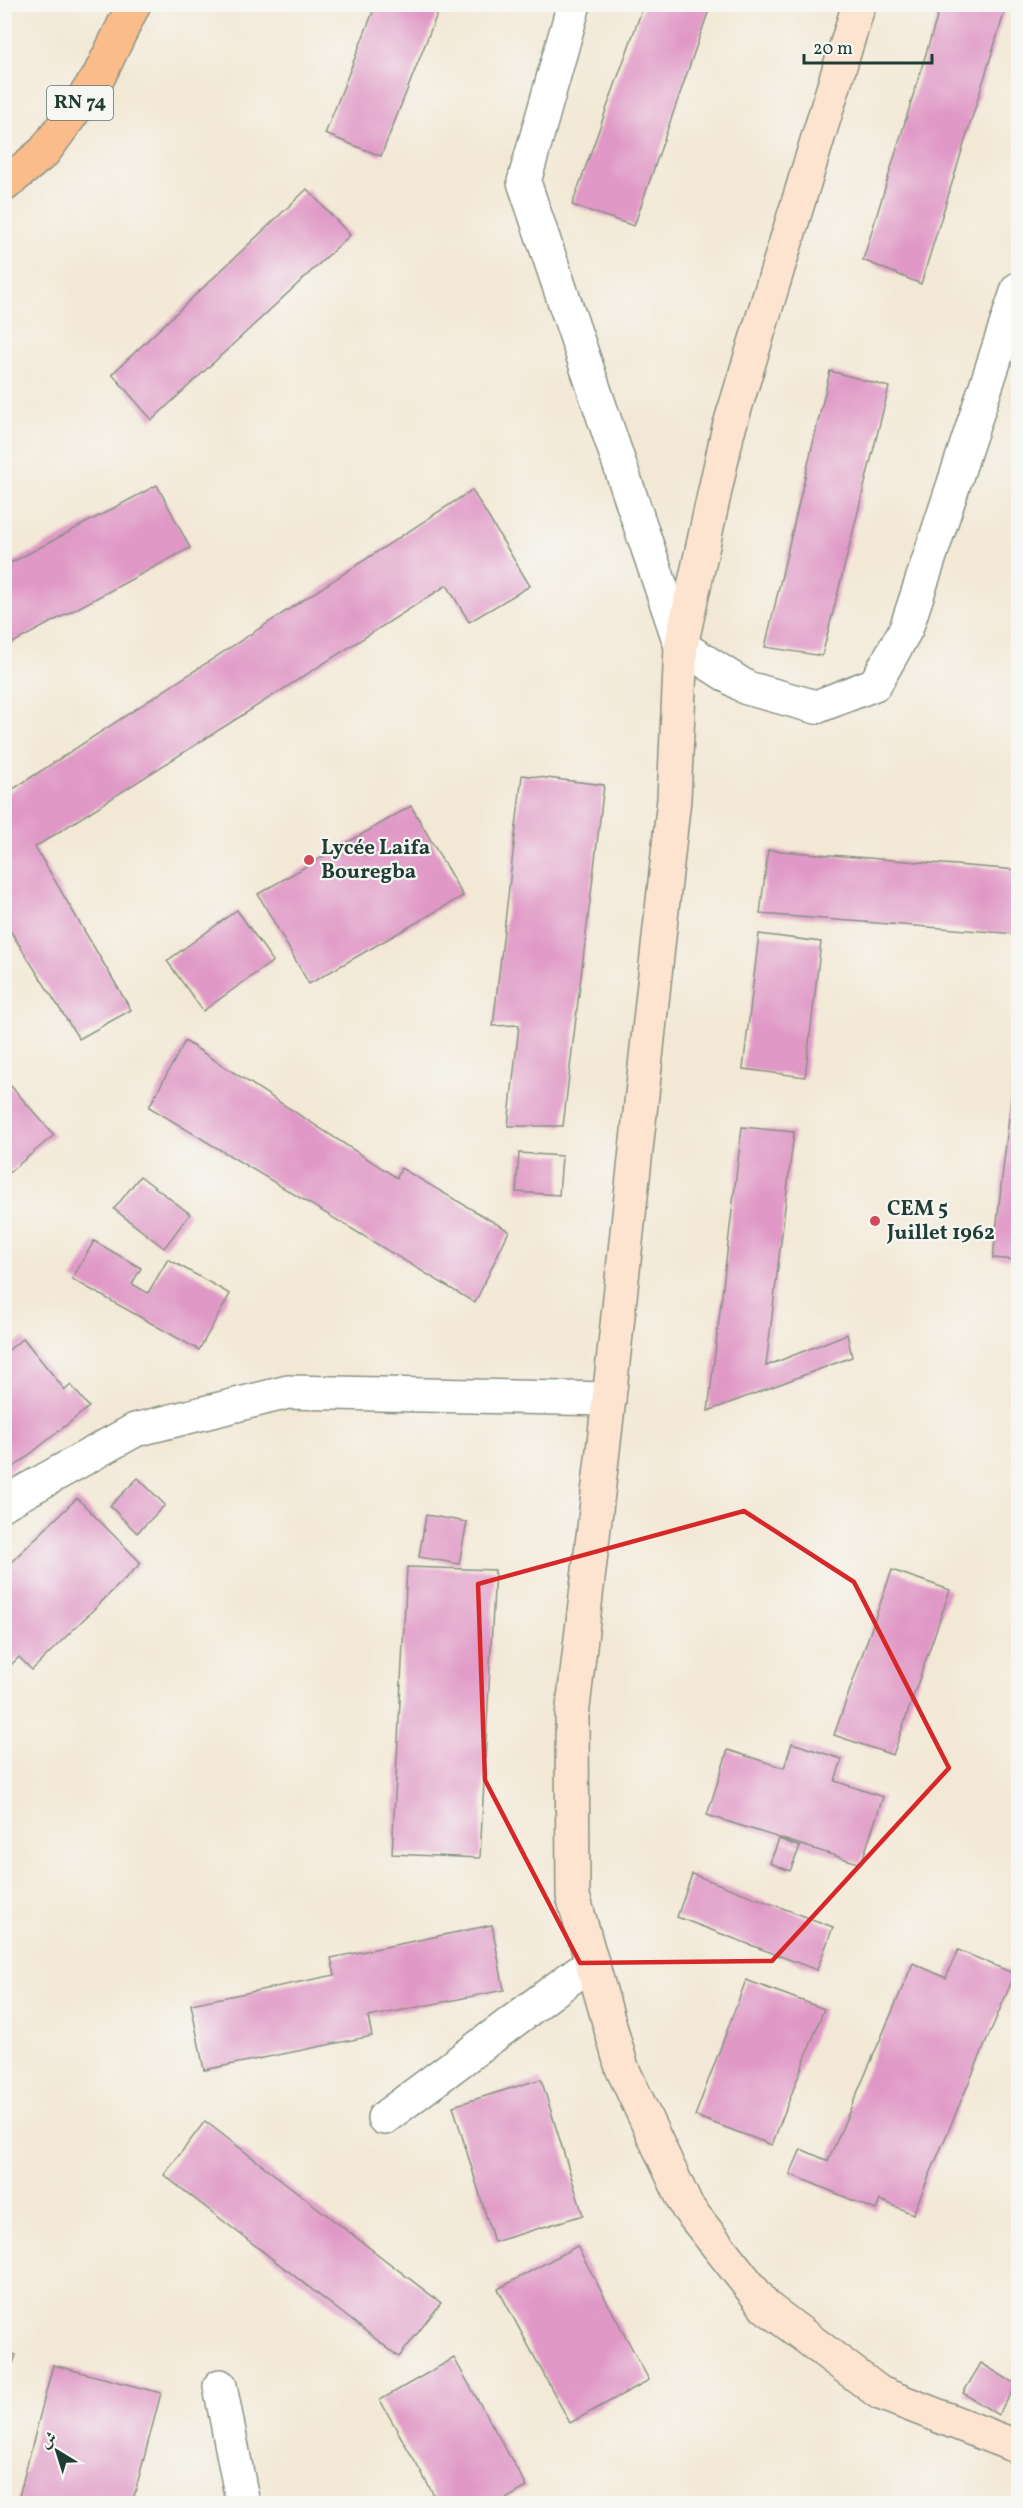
<svg xmlns="http://www.w3.org/2000/svg" width="1023" height="2508" font-family="Vollkorn,Amiri,serif">
  <style>
    .building { fill: #e098c6 }
    .lines { fill: none; stroke-linecap: round; stroke-linejoin: round }
    .street-casing { stroke: #899284; stroke-width: 36 }
    .secondary-casing { stroke: #899284; stroke-width: 36 }
    .primary-casing { stroke: #899284; stroke-width: 36 }
    .street { stroke: #fff; stroke-width: 33 }
    .secondary { stroke: #fde4d0; stroke-width: 33 }
    .primary { stroke: #f9bc8a; stroke-width: 33 }
    .marked { fill: none; stroke: #d62828; stroke-width: 4.5; stroke-linejoin: round }
    .poi-dot { fill: #d1495b; stroke: #f6f6f2; stroke-width: 2 }
    .labels { text-anchor: middle; dominant-baseline: central; stroke-width: 4.5; stroke-linejoin: round; paint-order: stroke }
    .shield { fill: #f6f6f2; stroke: #60746d; stroke-width: 1.5 }
    .shield-label { font-size: 20px; font-weight: bold; fill: #1f3d34 }
    .poi-label { font-size: 21px; font-weight: bold; fill: #1f3d34; stroke: #f6f6f2; text-anchor: start }
  </style>
  <rect width="100%" height="100%" fill="#f6f6f2"/>
  <filter id="ink" filterUnits="userSpaceOnUse"><feTurbulence type="fractalNoise" baseFrequency=".0167" numOctaves="2"/><feDisplacementMap in="SourceGraphic" scale="12" xChannelSelector="R" yChannelSelector="G"/><feConvolveMatrix kernelMatrix="1 2 1 2 8 2 1 2 1" color-interpolation-filters="sRGB"/></filter>
  <filter id="wash" filterUnits="userSpaceOnUse"><feTurbulence type="fractalNoise" baseFrequency=".008" numOctaves="4" result="noise"/><feDisplacementMap in="SourceGraphic" scale="24" xChannelSelector="R" yChannelSelector="G"/><feGaussianBlur stdDeviation="1.35" result="paint"/><feColorMatrix in="noise" values="0 0 0 0 0 0 0 0 0 0 0 0 0 0 0 0 0 1.4 0 .05"/><feComposite in="paint" operator="in"/></filter>
  <g filter="url(#wash)">
    <rect width="100%" height="100%" fill="#f3e8d5"/>
    <g id="blocks">
      <g class="building">
        <polygon points="376,4 441,4 381,156 325,134"/>
        <polygon points="644,4 711,4 634,226 572,205"/>
        <polygon points="941,4 1007,4 921,284 863,260"/>
        <polygon points="307,189 350,235 152,420 112,374"/>
        <polygon points="830,371 889,387 822,656 765,647"/>
        <polygon points="157,485 190,548 5,647 5,566"/>
        <polygon points="472,490 530,586 469,622 447,585 35,847 131,1010 79,1039 4,921 4,795"/>
        <polygon points="522,775 604,785 563,1126 508,1126 519,1025 493,1026"/>
        <polygon points="411,806 463,896 309,984 258,894"/>
        <polygon points="768,850 1018,870 1018,934 760,914"/>
        <polygon points="237,910 273,961 203,1011 167,961"/>
        <polygon points="759,934 821,942 805,1077 743,1069"/>
        <polygon points="185,1041 397,1178 401,1168 509,1231 475,1303 149,1107"/>
        <polygon points="1017,1046 1018,1046 1018,1260 993,1258"/>
        <polygon points="4,1078 54,1135 4,1177"/>
        <polygon points="742,1127 794,1132 766,1366 847,1334 852,1357 708,1411"/>
        <polygon points="519,1153 562,1156 559,1195 516,1192"/>
        <polygon points="140,1176 190,1214 164,1248 114,1209"/>
        <polygon points="94,1241 141,1268 132,1284 148,1293 168,1259 230,1294 199,1350 72,1279"/>
        <polygon points="23,1338 65,1390 71,1385 89,1407 4,1475 4,1354"/>
        <polygon points="138,1478 165,1505 137,1533 110,1506"/>
        <polygon points="77,1498 141,1563 32,1670 19,1657 4,1672 4,1569"/>
        <polygon points="426,1515 467,1522 459,1564 419,1557"/>
        <polygon points="407,1567 495,1570 480,1858 392,1854"/>
        <polygon points="892,1570 950,1590 893,1755 834,1735"/>
        <polygon points="792,1743 842,1759 835,1781 883,1797 861,1864 707,1815 728,1750 784,1768"/>
        <polygon points="779,1839 800,1847 790,1871 770,1863"/>
        <polygon points="692,1874 833,1927 817,1970 677,1917"/>
        <polygon points="492,1925 504,1990 368,2017 372,2036 204,2070 191,2004 335,1975 331,1958"/>
        <polygon points="958,1950 1015,1974 913,2214 880,2200 876,2210 790,2174 801,2149 828,2161 913,1963 946,1978"/>
        <polygon points="746,1980 824,2009 772,2145 695,2116"/>
        <polygon points="541,2079 583,2215 494,2242 453,2106"/>
        <polygon points="205,2121 441,2303 399,2357 164,2175"/>
        <polygon points="577,2246 649,2380 570,2423 498,2289"/>
        <polygon points="4,2351 16,2355 5,2385 4,2385"/>
        <polygon points="454,2358 527,2487 497,2504 439,2504 380,2400"/>
        <polygon points="981,2363 1017,2385 998,2415 963,2393"/>
        <polygon points="53,2365 161,2393 132,2504 17,2504"/>
      </g>
    </g>
  </g>
  <g filter="url(#ink)">
    <use href="#blocks" fill-opacity="0" stroke="#899284" stroke-width="1.5"/>
    <g class="lines">
      <defs>
        <g id="street">
          <polyline points="574,4 524,182 681,646 747,688 816,707 875,684 906,629 1018,289"/>
          <polyline points="4,1503 135,1430 288,1392 609,1399"/>
          <polyline points="384,2118 592,1962"/>
          <polyline points="220,2386 243,2504"/>
        </g>
        <polyline id="secondary" points="859,4 728,431 681,646 674,799 609,1399 572,1716 573,1896 622,2068 687,2207 766,2307 880,2393 1018,2447"/>
        <polyline id="primary" points="4,185 44,152 98,78 134,4"/>
      </defs>
      <use href="#street" class="street-casing"/>
      <use href="#secondary" class="secondary-casing"/>
      <use href="#primary" class="primary-casing"/>
      <use href="#street" class="street"/>
      <use href="#secondary" class="secondary"/>
      <use href="#primary" class="primary"/>
    </g>
  </g>
  <path class="marked" d="M744,1511L854,1582L949,1768L772,1961L580,1963L485,1780L478,1584Z"/>
  <g class="poi-dot">
    <circle cx="309" cy="860" r="6"/>
    <circle cx="875" cy="1221" r="6"/>
  </g>
  <g class="labels">
    <rect class="shield" x="47" y="86" width="66" height="34" rx="4.5"/>
    <g class="shield-label">
      <text x="80" y="103">RN 74</text>
    </g>
    <g class="poi-label">
      <text x="321" y="848">Lycée Laifa<tspan x="321" dy="24">Bouregba</tspan></text>
      <text x="887" y="1209">CEM 5<tspan x="887" dy="24">Juillet 1962</tspan></text>
    </g>
  </g>
  <rect width="1023" height="2508" fill="none" stroke="#f6f6f2" stroke-width="24"/>
  <g transform="translate(57 2451) rotate(322)" stroke="#f6f6f2" stroke-width="4.5" paint-order="stroke">
  <path d="M0-4.5L10 22L0 15L-10 22Z" fill="#1f3d34"/>
  <text y="-9" font-size="16" font-weight="bold" text-anchor="middle" fill="#1f3d34">ش</text>
  </g>
  <path d="M804 54v9h128v-9" fill="none" stroke="#1f3d34" stroke-width="3"/>
  <text x="813" y="54" font-size="18" fill="#1f3d34" stroke="#f6f6f2" stroke-width="4.5" paint-order="stroke">20 m</text>
</svg>
